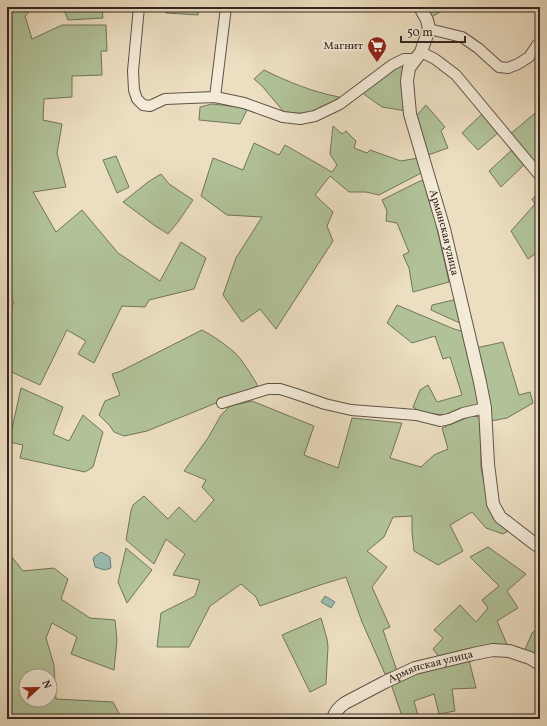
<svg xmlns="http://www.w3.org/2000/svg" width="547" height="726" font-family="Vollkorn,serif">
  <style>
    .green { fill: #b1c298; stroke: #72745c; fill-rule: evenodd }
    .water { fill: #99bcb1; stroke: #708077 }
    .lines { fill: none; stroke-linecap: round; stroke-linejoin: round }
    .minor-casing { stroke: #615348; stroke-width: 12 }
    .tertiary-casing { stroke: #615348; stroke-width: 14 }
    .minor { stroke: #f3ead7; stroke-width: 10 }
    .tertiary { stroke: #f3ead7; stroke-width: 12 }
    .labels { text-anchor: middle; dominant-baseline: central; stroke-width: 4; stroke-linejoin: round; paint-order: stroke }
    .poi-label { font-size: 11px; fill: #332520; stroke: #f3ead7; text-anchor: end }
    .street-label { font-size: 11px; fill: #332520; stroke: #f3ead7 }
  </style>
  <rect width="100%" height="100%" fill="#ecdec1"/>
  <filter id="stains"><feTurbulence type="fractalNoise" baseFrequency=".005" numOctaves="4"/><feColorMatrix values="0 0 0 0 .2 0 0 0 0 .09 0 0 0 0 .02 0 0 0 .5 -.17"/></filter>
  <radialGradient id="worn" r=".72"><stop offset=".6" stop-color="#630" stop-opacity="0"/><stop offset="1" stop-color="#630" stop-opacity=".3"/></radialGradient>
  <g class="green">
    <polygon points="7,7 34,7 25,16 32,39 62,25 106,25 107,51 101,51 102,75 72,76 72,97 44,99 43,120 62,124 57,153 66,187 33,192 56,232 82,210 118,253 160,281 181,242 206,258 194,289 149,300 145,307 122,306 94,363 78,354 86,341 67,330 40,385 7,370 7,311 14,303 7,294"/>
    <polygon points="63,7 102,7 103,18 68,20"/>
    <polygon points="166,7 198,7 198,15 166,13"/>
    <polygon points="424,7 448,7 430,18"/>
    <polygon points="404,61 406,111 382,107 361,92"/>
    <path d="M264,70C288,82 313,92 339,97C330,106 316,113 304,113C297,114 290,112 284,112L262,86L254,79Z"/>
    <polygon points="212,104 248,108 240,124 199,120 200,107"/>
    <polygon points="426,105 445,127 441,131 448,148 428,155 417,115"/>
    <polygon points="540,109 540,170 509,135"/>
    <polygon points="483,113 498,133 478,150 462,133"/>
    <polygon points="333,126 342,134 346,131 356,141 354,148 367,153 370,150 401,161 418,158 423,172 379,195 366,192 349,192 330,176 315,195 333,212 327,226 333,241 276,329 260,309 242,322 223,295 236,258 262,217 227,215 201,196 213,158 243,170 254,143 279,155 285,145 332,172 337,165 330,154"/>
    <polygon points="513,149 526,163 501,187 489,171"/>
    <polygon points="116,156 129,187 117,193 103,160"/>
    <polygon points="161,174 169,184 193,200 178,222 168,234 154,225 123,202 148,182"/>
    <polygon points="426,179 449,282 413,292 409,268 403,255 409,252 397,223 386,221 387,211 382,200 418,182"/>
    <polygon points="540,192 540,250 528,259 511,231 535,204 532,199"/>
    <polygon points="458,299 462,324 431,310 432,305"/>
    <polygon points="397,305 454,329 465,332 482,407 446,415 422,413 413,407 420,390 428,385 437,402 462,395 450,357 443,359 435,336 412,343 387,323"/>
    <path d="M202,330C213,336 224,343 234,352C242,359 252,376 258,386L147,431L124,436L114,432L110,426L99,415L105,401L120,395L112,374L121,371Z"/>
    <polygon points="503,342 519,395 530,392 533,403 507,418 491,421 476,348"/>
    <polygon points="21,388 63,407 53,434 69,441 83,415 103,432 93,467 85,472 20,458 23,445 9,442"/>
    <polygon points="252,401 314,426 304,455 338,468 352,418 402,423 390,458 421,467 434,455 448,449 442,428 471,416 481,417 481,468 489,506 510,530 503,534 486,528 472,512 450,525 463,551 438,565 414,551 412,532 412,516 393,517 384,537 367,551 387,567 372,587 390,627 383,630 397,671 385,674 362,622 346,577 320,585 260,606 256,597 241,584 210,606 189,647 157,647 161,613 195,596 200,580 173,575 185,554 166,539 154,564 126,540 131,511 133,505 144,496 168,519 179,507 195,522 214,500 202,487 206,480 184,471 208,438 221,415 230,406"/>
    <polygon points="488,547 526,574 507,591 518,608 497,621 509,649 440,658 433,649 443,638 434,630 460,605 476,622 488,608 482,600 499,586 470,557"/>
    <polygon points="126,548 152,570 127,603 118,582"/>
    <path d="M7,551L23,571L54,568L68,579L61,599L90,618L115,620L117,640L114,670L71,654L77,637L52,623L46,638L54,665L56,699L113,702L122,719H7ZM26,676H50V700H26Z"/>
    <polygon points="321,618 327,639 328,647 326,684 310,692 282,635"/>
    <polygon points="540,627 540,661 524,652 532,633"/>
    <polygon points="469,660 476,688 452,689 455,711 439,714 434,694 414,701 419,719 403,719 391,684 416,673"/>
  </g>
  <g class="water">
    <polygon points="101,552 110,557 111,568 105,570 95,567 93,558"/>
    <polygon points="325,596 335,602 331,608 321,602"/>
  </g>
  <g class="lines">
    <defs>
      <g id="minor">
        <polyline points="139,7 133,71 134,90 137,99 143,105 150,106 165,99 215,97 244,103 283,117 300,119 315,116 340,104 392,65 404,59 415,59"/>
        <polyline points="429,29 462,37 478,48 499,67 508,68 518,64 529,57 537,45 540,43"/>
        <polyline points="421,52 435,59 456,75 540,176"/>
        <polyline points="215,97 226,7"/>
        <polyline points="222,403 268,389 280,389 293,393 325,404 351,410 416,415 440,421 449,419 463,413 485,408"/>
      </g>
      <g id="tertiary">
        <path id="s1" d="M420,7L427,20L429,29L421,52L409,68L407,81L410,114L444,229L480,382L485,408L488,464L493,504L500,517L535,544L540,547"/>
        <path id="s2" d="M333,719C335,711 339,707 345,703L385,682L415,668L473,654L493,650L509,651L530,658L540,664"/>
      </g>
    </defs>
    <use href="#minor" class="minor-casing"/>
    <use href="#tertiary" class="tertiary-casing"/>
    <use href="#minor" class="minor"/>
    <use href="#tertiary" class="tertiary"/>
  </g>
  <defs>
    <symbol id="supermarket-pin" viewBox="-11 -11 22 30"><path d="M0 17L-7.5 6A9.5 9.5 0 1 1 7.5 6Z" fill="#8f2418" stroke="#f3ead7"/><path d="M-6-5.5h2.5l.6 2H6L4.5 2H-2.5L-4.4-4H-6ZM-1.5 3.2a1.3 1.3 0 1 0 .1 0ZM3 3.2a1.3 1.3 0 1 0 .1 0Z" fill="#fff"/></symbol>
  </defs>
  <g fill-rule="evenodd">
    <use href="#supermarket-pin" x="366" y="35" width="22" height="30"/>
  </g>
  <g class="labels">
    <g class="poi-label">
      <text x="363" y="46">Магнит</text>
    </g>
    <g class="street-label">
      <text stroke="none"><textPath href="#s1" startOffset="238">Армянская улица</textPath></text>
      <text stroke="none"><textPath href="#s2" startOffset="114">Армянская улица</textPath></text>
    </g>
  </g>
  <rect width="547" height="726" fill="none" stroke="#ecdec1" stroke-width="24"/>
  <rect x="8" y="8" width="531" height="710" fill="none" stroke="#332520" stroke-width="2"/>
  <rect x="12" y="12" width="523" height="702" fill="none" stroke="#332520"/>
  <g transform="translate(38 688) rotate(68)"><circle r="19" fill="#f3ead7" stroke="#a69b8e"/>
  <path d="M0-3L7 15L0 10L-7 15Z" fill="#8f2418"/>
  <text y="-6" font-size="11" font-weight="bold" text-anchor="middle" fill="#332520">N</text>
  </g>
  <path d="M401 36v6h64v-6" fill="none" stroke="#332520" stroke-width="2"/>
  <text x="407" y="36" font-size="12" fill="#332520" stroke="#f3ead7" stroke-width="3" paint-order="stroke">50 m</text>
  <rect width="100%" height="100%" filter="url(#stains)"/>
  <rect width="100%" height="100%" fill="url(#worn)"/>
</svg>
